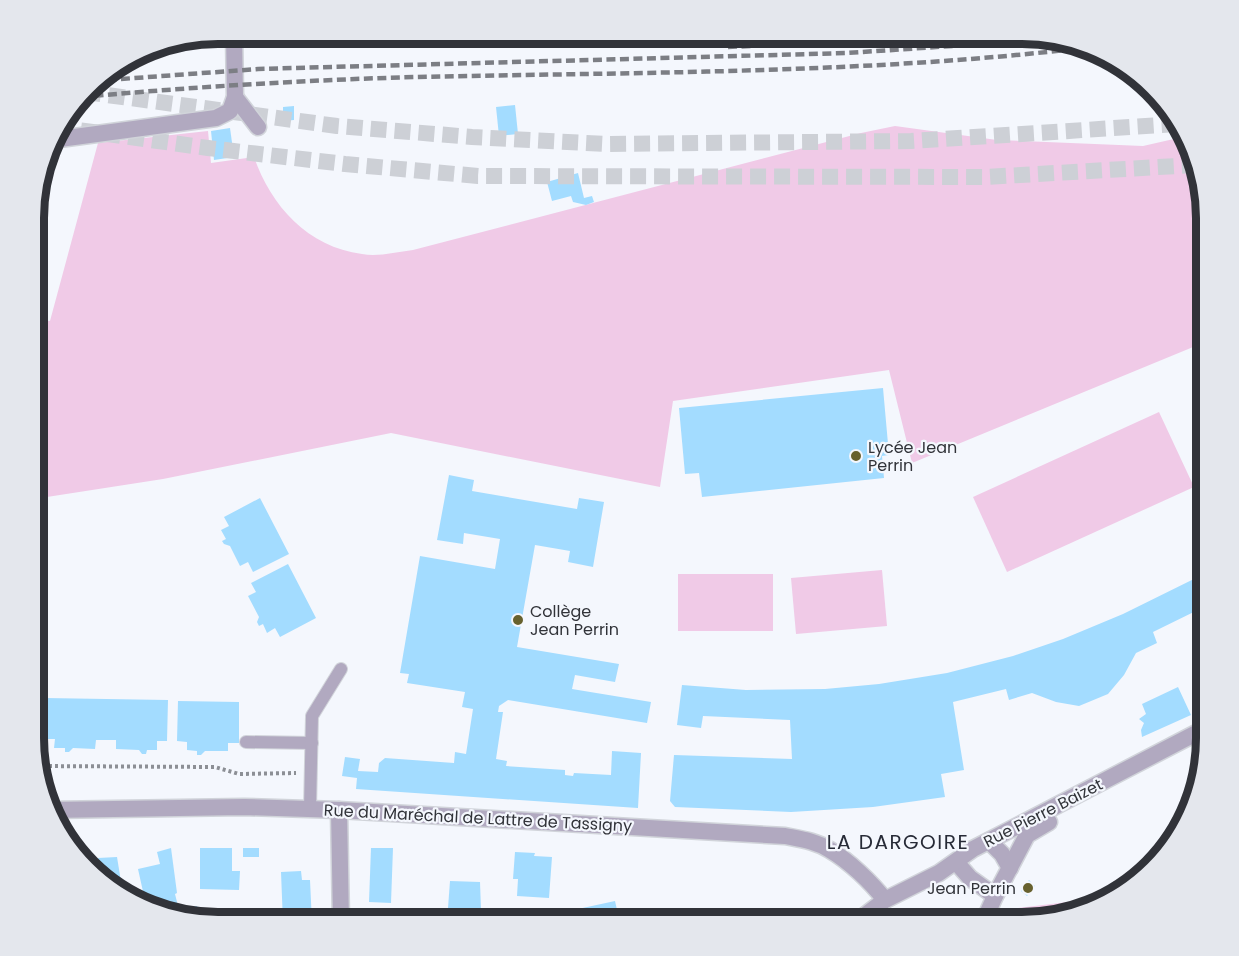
<svg xmlns="http://www.w3.org/2000/svg" width="1239" height="956" font-family="Poppins,sans-serif">
  <style>
    .green { fill: #f0cae7 }
    .building { fill: #a3dcff }
    .lines { fill: none; stroke-linecap: round; stroke-linejoin: round }
    .trunk-tunnel { stroke: #cdd0d6; stroke-width: 16; stroke-dasharray: 16 8; stroke-linecap: butt }
    .service-casing { stroke: #d1d4da; stroke-width: 14 }
    .minor-casing { stroke: #d1d4da; stroke-width: 19 }
    .path { stroke: #8c8f95; stroke-width: 4; stroke-dasharray: 3 3; stroke-linecap: butt }
    .service { stroke: #b1a9c0; stroke-width: 12 }
    .minor { stroke: #b1a9c0; stroke-width: 16 }
    .rail { stroke: #7c7e84; stroke-width: 4.5; stroke-dasharray: 9 4.5; stroke-linecap: butt }
    .poi-dot { fill: #67612e; stroke: #f4f7fd; stroke-width: 2 }
    .labels { text-anchor: middle; dominant-baseline: central; stroke-width: 4.5; stroke-linejoin: round; paint-order: stroke }
    .poi-label { font-size: 16px; fill: #313339; stroke: #f4f7fd; text-anchor: start }
    .street-label { font-size: 16px; fill: #313339; stroke: #f4f7fd }
    .quarter-label { font-size: 20px; letter-spacing: 1.5px; fill: #272b37; stroke: #f4f7fd }
    .rim { fill: none; stroke: #313339; stroke-width: 8 }
  </style>
  <rect width="100%" height="100%" fill="#f4f7fd"/>
  <g class="green">
    <path d="M895,126L997,140L1143,146L1187,136L1206,217V347L1198,345L912,463L889,370L673,401L660,487L391,433L163,479L34,499V320L50,321L98,143L208,131L211,163L254,157C271,206 308,247 362,254C378,257 396,252 413,250L861,133Z"/>
    <polygon points="1159,412 1194,487 1007,572 973,497"/>
    <polygon points="882,570 887,626 796,634 791,578"/>
    <rect x="678" y="574" width="95" height="57"/>
    <polygon points="1109,897 1093,909 1022,923 1012,923 1018,908"/>
  </g>
  <g class="building">
    <polygon points="515,105 518,134 499,136 496,107"/>
    <polygon points="294,106 294,120 283,121 283,107"/>
    <polygon points="230,128 234,157 214,160 211,131"/>
    <polygon points="578,173 584,198 592,196 594,202 586,205 573,202 571,196 552,201 547,182"/>
    <polygon points="35,204 40,205 36,230 35,230"/>
    <polygon points="883,388 889,455 882,456 884,478 702,497 699,473 685,474 679,408"/>
    <polygon points="449,475 474,480 472,491 577,509 579,498 604,502 593,567 568,562 570,551 535,545 517,647 619,664 615,682 575,675 572,689 651,702 647,723 508,700 499,706 498,712 503,712 496,759 507,761 506,766 565,770 565,775 573,776 574,773 611,775 612,751 641,753 638,808 356,789 357,778 342,776 345,757 360,759 358,771 378,772 379,763 385,758 454,763 455,752 466,754 473,709 462,707 465,692 407,683 409,674 400,673 420,556 495,569 500,539 464,533 463,544 437,540"/>
    <polygon points="260,498 289,554 253,572 248,562 240,566 230,546 224,544 222,541 226,539 221,530 229,526 224,517"/>
    <polygon points="288,564 316,618 280,637 275,628 267,633 263,624 259,626 257,622 259,617 248,596 256,592 251,583"/>
    <polygon points="1206,573 1206,606 1153,632 1157,643 1136,653 1124,675 1108,694 1079,706 1056,702 1032,693 1009,700 1006,689 953,702 964,770 941,774 945,797 873,807 791,812 675,807 670,801 674,755 792,759 790,720 703,716 701,728 677,725 682,685 746,690 825,689 879,684 947,673 1013,656 1063,639 1123,614"/>
    <polygon points="34,624 45,646 34,652"/>
    <polygon points="1178,687 1191,715 1142,737 1141,730 1144,723 1139,719 1146,714 1142,704"/>
    <polygon points="45,698 168,700 167,741 157,741 157,750 147,750 146,754 142,754 139,750 116,749 116,740 96,740 95,749 73,748 69,752 65,752 65,748 54,748 55,739 45,739"/>
    <polygon points="178,701 239,702 239,743 228,743 228,751 205,751 201,755 197,755 197,751 187,750 187,742 177,741"/>
    <polygon points="34,712 35,712 38,739 33,740"/>
    <polygon points="171,848 177,893 175,894 179,910 197,906 201,921 181,917 180,912 166,914 164,901 146,905 138,869 160,864 157,852"/>
    <polygon points="200,848 232,848 232,871 240,871 239,890 200,889"/>
    <rect x="243" y="848" width="16" height="9"/>
    <polygon points="371,848 393,848 391,903 369,902"/>
    <polygon points="515,852 535,853 534,856 552,857 549,898 517,896 518,879 513,879"/>
    <polygon points="117,857 123,894 104,883 98,858"/>
    <polygon points="301,871 302,880 310,880 312,923 283,923 281,872"/>
    <polygon points="1029,880 1035,886 1027,896 1021,891"/>
    <polygon points="450,881 480,882 481,910 448,908"/>
    <polygon points="615,901 620,923 581,923 578,909"/>
  </g>
  <g class="lines">
    <g class="trunk-tunnel">
      <polyline points="85,92 337,126 472,137 605,144 911,141 1178,124"/>
      <polyline points="57,127 208,148 345,164 478,176 986,177 1194,165"/>
    </g>
    <defs>
      <g id="service">
        <polyline points="246,742 312,743"/>
        <polyline points="310,809 312,716 341,669"/>
      </g>
      <g id="minor">
        <polyline points="235,97 258,127"/>
        <polyline points="52,140 216,118 230,111 235,97 234,33"/>
        <path d="M49,810L244,807L339,810L785,836C800,839 816,841 830,850C849,861 871,882 885,900"/>
        <polyline points="339,810 341,923"/>
        <polyline points="989,841 1002,854 1010,868"/>
        <polyline points="956,862 970,878 995,896"/>
        <polyline points="855,923 885,900 939,873 973,849 1206,728"/>
        <polyline points="983,923 995,896 1027,835 1049,822"/>
      </g>
    </defs>
    <use href="#service" class="service-casing"/>
    <use href="#minor" class="minor-casing"/>
    <polyline class="path" points="37,766 215,767 239,774 296,773"/>
    <use href="#service" class="service"/>
    <use href="#minor" class="minor"/>
    <g class="rail">
      <polyline points="728,47 846,42 973,33"/>
      <polyline points="94,81 258,69 847,53 1057,39"/>
      <path d="M81,97C193,87 304,80 416,77C640,72 869,74 1091,47"/>
    </g>
  </g>
  <g class="poi-dot">
    <circle cx="856" cy="456" r="6"/>
    <circle cx="518" cy="620" r="6"/>
    <circle cx="1028" cy="888" r="6"/>
  </g>
  <g class="labels">
    <g class="poi-label">
      <text x="868" y="447">Lycée Jean<tspan x="868" dy="18">Perrin</tspan></text>
      <text x="530" y="611">Collège<tspan x="530" dy="18">Jean Perrin</tspan></text>
      <text x="1016" y="888" text-anchor="end">Jean Perrin</text>
    </g>
    <g class="street-label">
      <text transform="translate(1043 813) rotate(-27)">Rue Pierre Baizet</text>
      <text transform="translate(478 818) rotate(3)">Rue du Maréchal de Lattre de Tassigny</text>
    </g>
    <g class="quarter-label">
      <text x="898" y="842">LA DARGOIRE</text>
    </g>
  </g>
  <path d="M0 0H1239V956H0ZM218 44H1022A174 174 0 0 1 1196 218V738A174 174 0 0 1 1022 912H218A174 174 0 0 1 44 738V218A174 174 0 0 1 218 44Z" fill="#e4e7ed" fill-rule="evenodd"/>
  <path class="rim" d="M218 44H1022A174 174 0 0 1 1196 218V738A174 174 0 0 1 1022 912H218A174 174 0 0 1 44 738V218A174 174 0 0 1 218 44Z"/>
</svg>
